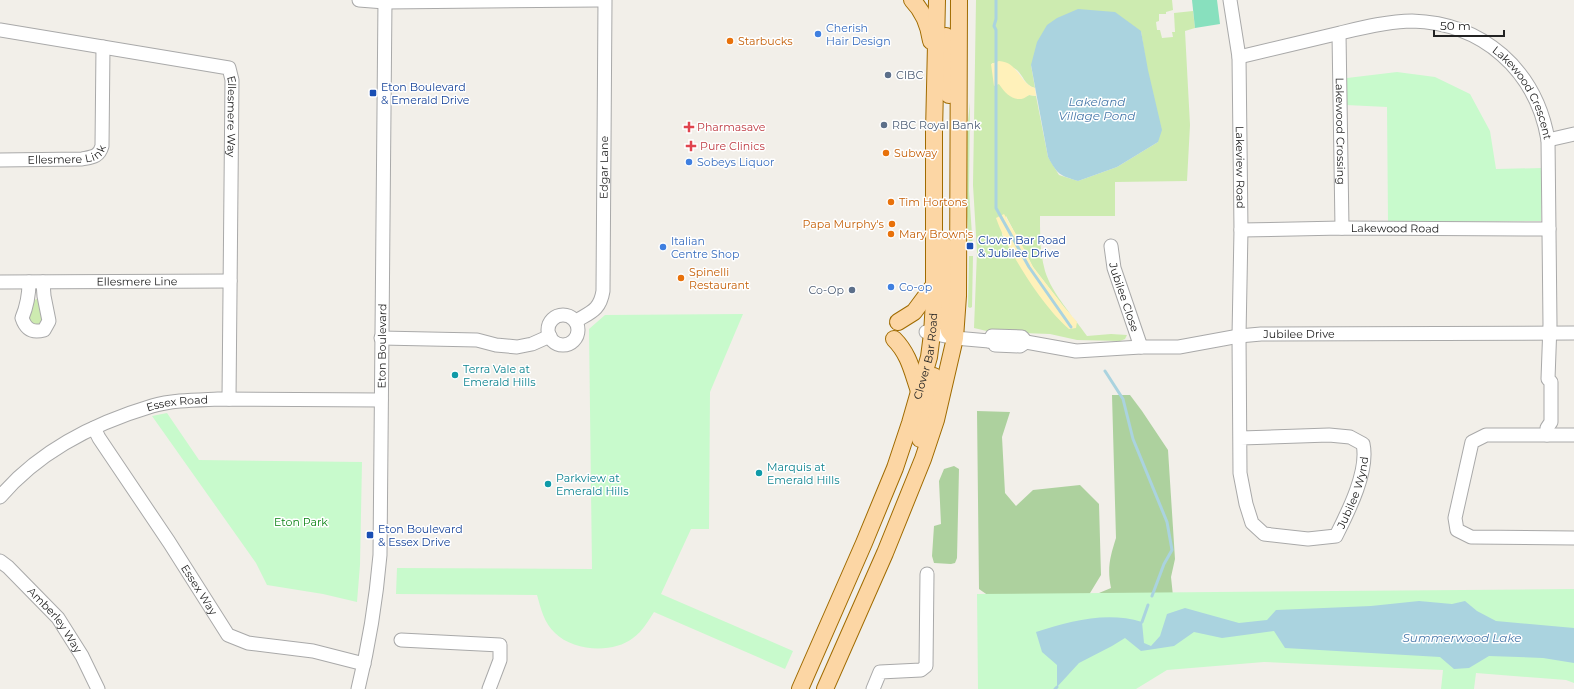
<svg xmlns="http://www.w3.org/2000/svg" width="1574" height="689" font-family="Montserrat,sans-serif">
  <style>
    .grass { fill: #cdebb0; fill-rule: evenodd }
    .forest { fill: #add19e }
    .sand { fill: #fff1ba }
    .park { fill: #c8facc }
    .pitch { fill: #88e0be }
    .water { fill: #aad3df }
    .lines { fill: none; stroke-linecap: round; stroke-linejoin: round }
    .stream { stroke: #aad3df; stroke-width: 3 }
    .minor-casing { stroke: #a9a9a9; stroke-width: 15 }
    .major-casing { stroke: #a06b00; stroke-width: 18 }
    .minor { stroke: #fff; stroke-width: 13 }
    .major { stroke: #fcd6a4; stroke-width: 16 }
    .shop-dot { fill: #3f7fe0; stroke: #fff; stroke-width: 1.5 }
    .food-dot { fill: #e8710a; stroke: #fff; stroke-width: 1.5 }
    .service-dot { fill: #5c6f8a; stroke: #fff; stroke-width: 1.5 }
    .transit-dot { fill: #1a4fb4; stroke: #fff; stroke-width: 1.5 }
    .health-dot { fill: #e0444e; stroke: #fff; stroke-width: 1.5 }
    .culture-dot { fill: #0f9aa8; stroke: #fff; stroke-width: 1.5 }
    .labels { text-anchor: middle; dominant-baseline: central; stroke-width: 3; stroke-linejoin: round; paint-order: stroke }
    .shop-label { font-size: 11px; fill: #366cbe; stroke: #fff; text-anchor: start }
    .food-label { font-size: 11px; fill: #c56008; stroke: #fff; text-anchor: start }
    .service-label { font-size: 11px; fill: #4e5e75; stroke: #fff; text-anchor: start }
    .transit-label { font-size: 11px; fill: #164399; stroke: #fff; text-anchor: start }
    .street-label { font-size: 11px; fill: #222; stroke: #fff }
    .health-label { font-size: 11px; fill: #be3a42; stroke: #fff; text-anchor: start }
    .culture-label { font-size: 11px; fill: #0d838f; stroke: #fff; text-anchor: start }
    .park-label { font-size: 11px; fill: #0c8416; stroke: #fff }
    .water-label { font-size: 12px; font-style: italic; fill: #4a7aab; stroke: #fff }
  </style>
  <rect width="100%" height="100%" fill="#f2efe9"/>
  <g class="grass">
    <path d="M976,0H1172L1173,10L1166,12V14H1159V21L1156,22L1157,30H1160L1162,38L1173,37L1172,32H1175L1174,13L1193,11L1195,28L1185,31L1190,125L1187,181L1115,182V216H1040C1040,235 1040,253 1045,271C1052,294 1074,317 1087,336L1111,334L1127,335L1125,339L1120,341L1077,340L1050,334L991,332L974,328L977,252L973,185ZM1141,31L1158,142L1117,167L1078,181L1059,175L1048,157L1036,96L1029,95L1027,96L999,84L992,63C999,63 1012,66 1017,70C1023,75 1025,86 1035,88L1031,65ZM1006,216L1033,267L1064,307L1077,322H1062L1028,278L1002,235Z"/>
    <polygon points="970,102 969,191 973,249 969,247 966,201 966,139"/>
    <polygon points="969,256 973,256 972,307 970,308 968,307"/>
    <polygon points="37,299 44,317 40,326 30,325 28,315 34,300"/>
  </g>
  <g class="forest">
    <path d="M1112,395H1130L1142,411L1168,450L1175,559L1171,577L1173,596L999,603L979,589L977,411L1010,412L1002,437L1005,493L1016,506L1033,490L1080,485L1099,504L1101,575L1087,598L1111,588C1107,568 1110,557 1116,538Z"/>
    <polygon points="954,466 959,469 957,558 955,563 951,564 934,563 932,556 934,526 941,524 939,481 944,469"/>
  </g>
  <g class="sand">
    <path d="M999,61C1019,62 1020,85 1035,88L1036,96L1029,95C1017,105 1006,95 999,84L994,86L991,64Z"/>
    <path d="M1004,214L1021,243L1033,267L1064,307L1077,322L1076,328L1069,329C1042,306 1008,252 996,218Z"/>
  </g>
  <g class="park">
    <polygon points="1397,72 1435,77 1470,94 1490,131 1496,169 1542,168 1541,221 1388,222 1387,107 1346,105 1347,78"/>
    <path d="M743,314L710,392L709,529H691L661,594L793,651L785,669L654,612C648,621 643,631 633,638C613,654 573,651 555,633C544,623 541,609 537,595L396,594L397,568L592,569L589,329L605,315Z"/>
    <polygon points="167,413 199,460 362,462 360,565 357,602 323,594 267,585 256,563 152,416"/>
    <polygon points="1574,589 1574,683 1566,680 1476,673 1474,689 1441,689 1443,670 1264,662 1167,670 1136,689 978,689 977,594"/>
  </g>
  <polygon class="pitch" points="1192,0 1217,0 1220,24 1195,28"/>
  <g class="water">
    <path d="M1078,9L1115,12L1141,31L1148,70L1162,130L1158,142L1117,167L1078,181C1059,175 1058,175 1048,157L1031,65L1037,42L1047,25L1057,18Z"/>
    <path d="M1419,601L1452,604L1465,601L1477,611L1496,621L1574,628V663L1543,658L1489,656L1469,668L1454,669L1440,657L1285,648L1274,631L1222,638L1194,632L1174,646L1141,651L1125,638L1112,646L1079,663L1057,687V665L1042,652L1036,632C1070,621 1107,611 1142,622L1144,643L1151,646L1160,636L1167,614L1185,608L1239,623L1267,620L1276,610L1371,606Z"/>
  </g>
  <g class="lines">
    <g class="stream">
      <polyline points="996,0 996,19 994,26 996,30 996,208 1029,267 1071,327"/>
      <polyline points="1105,371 1123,399 1133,439 1167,522 1172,550 1164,564 1152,596"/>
      <polyline points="1142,622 1148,605"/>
      <polyline points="1055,689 1057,687"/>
    </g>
    <defs>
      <g id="minor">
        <polyline points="359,0 385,2 599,0"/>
        <path id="s1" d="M1230,0L1239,57L1241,230L1239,336L1240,473L1246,504L1252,523L1264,534L1308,539L1336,536C1348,512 1369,471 1363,444L1350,437L1329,435L1241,438"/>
        <path id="s2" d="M0,30L229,68L232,80L229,399"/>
        <path id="s3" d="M1339,34L1342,228"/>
        <path id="s4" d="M1239,57C1273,49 1306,41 1340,33C1361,28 1389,21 1412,21C1483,23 1536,70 1548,140L1550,324L1548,379L1551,382V422L1547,428V435"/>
        <polyline points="1548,140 1574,134"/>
        <path id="s5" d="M0,160L82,159C92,157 99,157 102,146L103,47"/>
        <path id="s6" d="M1241,230L1342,228L1549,229"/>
        <path id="s7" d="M1111,246L1114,268L1141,347"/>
        <path id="s8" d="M0,282L230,281"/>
        <path d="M29,282C29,295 27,306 22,318C26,330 33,333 44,330L49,321L44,296L43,282"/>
        <circle cx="563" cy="330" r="15"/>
        <path id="s9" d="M576,321C591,312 600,310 603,291L605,0"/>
        <polyline points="926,332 955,338 989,341"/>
        <polyline points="381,338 477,340 496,345 517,347 532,344 550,336"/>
        <polyline points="989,341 992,336 1022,337 1026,342"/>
        <path id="s10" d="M1026,342L1076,351L1141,347H1179L1239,336L1261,334L1574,333"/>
        <polyline points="995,345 1020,346 1026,342"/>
        <path id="s11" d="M94,428L99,438L169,542L228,635L248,643L313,651L364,664"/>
        <polyline points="1574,435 1486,435 1472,442 1455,518 1457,530 1471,537 1574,538"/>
        <path id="s12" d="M0,497C39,451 95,423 152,406C173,400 196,400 218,399L381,400"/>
        <path id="s13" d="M0,561L8,567L58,618L82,656L98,689"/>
        <polyline points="401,640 500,645 500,660 489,689"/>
        <path id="s14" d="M358,689C369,645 376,601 380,555L385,0"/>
        <polyline points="873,689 880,672 921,670 926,666 927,574"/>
      </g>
      <g id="major">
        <path d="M912,0C923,11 929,27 931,41"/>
        <polyline points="946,36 949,95"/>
        <polyline points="944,245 944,312 949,331 953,336"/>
        <polyline points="898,322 914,312 934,285"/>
        <path d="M894,339C909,354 912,371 919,391"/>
        <polyline points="920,439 934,376"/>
        <path id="s15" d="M800,689L864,543L895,468L910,423L929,357L932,334L934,301V132L937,0"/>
        <polyline points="825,689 885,553 923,459 936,420 955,338 958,296 959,0"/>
      </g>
    </defs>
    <use href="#minor" class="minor-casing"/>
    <use href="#major" class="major-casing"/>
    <use href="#minor" class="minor"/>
    <use href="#major" class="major"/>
  </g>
  <g class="shop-dot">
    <circle cx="818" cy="34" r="4"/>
    <circle cx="689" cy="162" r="4"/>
    <circle cx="663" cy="247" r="4"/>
    <circle cx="891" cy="287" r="4"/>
  </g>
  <g class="food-dot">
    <circle cx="730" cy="41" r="4"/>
    <circle cx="886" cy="153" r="4"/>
    <circle cx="891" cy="202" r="4"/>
    <circle cx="892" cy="224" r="4"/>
    <circle cx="891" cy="234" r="4"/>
    <circle cx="681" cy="278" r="4"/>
  </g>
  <g class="service-dot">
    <circle cx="888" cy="75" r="4"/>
    <circle cx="884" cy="125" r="4"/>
    <circle cx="852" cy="290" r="4"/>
  </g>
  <g class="transit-dot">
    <rect x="369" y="89" width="8" height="8" rx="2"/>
    <rect x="966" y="242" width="8" height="8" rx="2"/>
    <rect x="366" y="531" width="8" height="8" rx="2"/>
  </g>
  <g class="health-dot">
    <path d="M687 121h4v4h4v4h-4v4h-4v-4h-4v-4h4z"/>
    <path d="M689 140h4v4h4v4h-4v4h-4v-4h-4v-4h4z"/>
  </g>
  <g class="culture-dot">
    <circle cx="455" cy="375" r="4"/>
    <circle cx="759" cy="473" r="4"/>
    <circle cx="548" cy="484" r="4"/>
  </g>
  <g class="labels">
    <g class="shop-label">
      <text x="826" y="28">Cherish<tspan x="826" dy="13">Hair Design</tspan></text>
      <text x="697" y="162">Sobeys Liquor</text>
      <text x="671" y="241">Italian<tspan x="671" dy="13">Centre Shop</tspan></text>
      <text x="899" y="287">Co-op</text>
    </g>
    <g class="food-label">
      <text x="738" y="41">Starbucks</text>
      <text x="894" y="153">Subway</text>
      <text x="899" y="202">Tim Hortons</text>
      <text x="884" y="224" text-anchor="end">Papa Murphy's</text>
      <text x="899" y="234">Mary Brown's</text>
      <text x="689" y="272">Spinelli<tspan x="689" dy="13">Restaurant</tspan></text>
    </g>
    <g class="service-label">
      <text x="896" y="75">CIBC</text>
      <text x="892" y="125">RBC Royal Bank</text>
      <text x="844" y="290" text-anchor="end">Co-Op</text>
    </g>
    <g class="transit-label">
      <text x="381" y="87">Eton Boulevard<tspan x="381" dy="13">&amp; Emerald Drive</tspan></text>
      <text x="978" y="240">Clover Bar Road<tspan x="978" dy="13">&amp; Jubilee Drive</tspan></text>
      <text x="378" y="529">Eton Boulevard<tspan x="378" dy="13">&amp; Essex Drive</tspan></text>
    </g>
    <g class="street-label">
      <text stroke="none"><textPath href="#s4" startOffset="319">Lakewood Crescent</textPath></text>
      <text stroke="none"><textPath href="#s2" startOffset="281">Ellesmere Way</textPath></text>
      <text stroke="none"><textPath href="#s3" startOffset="97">Lakewood Crossing</textPath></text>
      <text stroke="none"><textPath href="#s5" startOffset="68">Ellesmere Link</textPath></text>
      <text stroke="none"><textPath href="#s9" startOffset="166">Edgar Lane</textPath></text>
      <text stroke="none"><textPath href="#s1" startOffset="168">Lakeview Road</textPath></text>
      <text stroke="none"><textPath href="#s6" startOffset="154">Lakewood Road</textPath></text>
      <text stroke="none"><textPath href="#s8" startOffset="137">Ellesmere Line</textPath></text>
      <text stroke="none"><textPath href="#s7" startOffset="53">Jubilee Close</textPath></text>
      <text stroke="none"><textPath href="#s10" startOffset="275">Jubilee Drive</textPath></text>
      <text stroke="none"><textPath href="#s14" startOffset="345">Eton Boulevard</textPath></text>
      <text stroke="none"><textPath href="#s15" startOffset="357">Clover Bar Road</textPath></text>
      <text stroke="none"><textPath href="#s12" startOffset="205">Essex Road</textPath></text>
      <text stroke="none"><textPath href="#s1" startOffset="661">Jubilee Wynd</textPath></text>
      <text stroke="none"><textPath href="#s11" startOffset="193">Essex Way</textPath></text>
      <text stroke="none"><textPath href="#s13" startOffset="81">Amberley Way</textPath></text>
    </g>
    <g class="health-label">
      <text x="697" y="127">Pharmasave</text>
      <text x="700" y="146">Pure Clinics</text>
    </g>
    <g class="culture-label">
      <text x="463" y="369">Terra Vale at<tspan x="463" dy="13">Emerald Hills</tspan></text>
      <text x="767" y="467">Marquis at<tspan x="767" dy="13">Emerald Hills</tspan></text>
      <text x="556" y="478">Parkview at<tspan x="556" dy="13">Emerald Hills</tspan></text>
    </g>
    <g class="park-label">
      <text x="301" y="522">Eton Park</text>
    </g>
    <g class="water-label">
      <text x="1097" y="101">Lakeland<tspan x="1097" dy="14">Village Pond</tspan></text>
      <text x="1462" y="637">Summerwood Lake</text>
    </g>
  </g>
  <path d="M1434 30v6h70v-6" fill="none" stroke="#222222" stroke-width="2"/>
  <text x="1440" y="30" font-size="12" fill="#222222" stroke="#ffffff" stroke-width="3" paint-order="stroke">50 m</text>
</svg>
